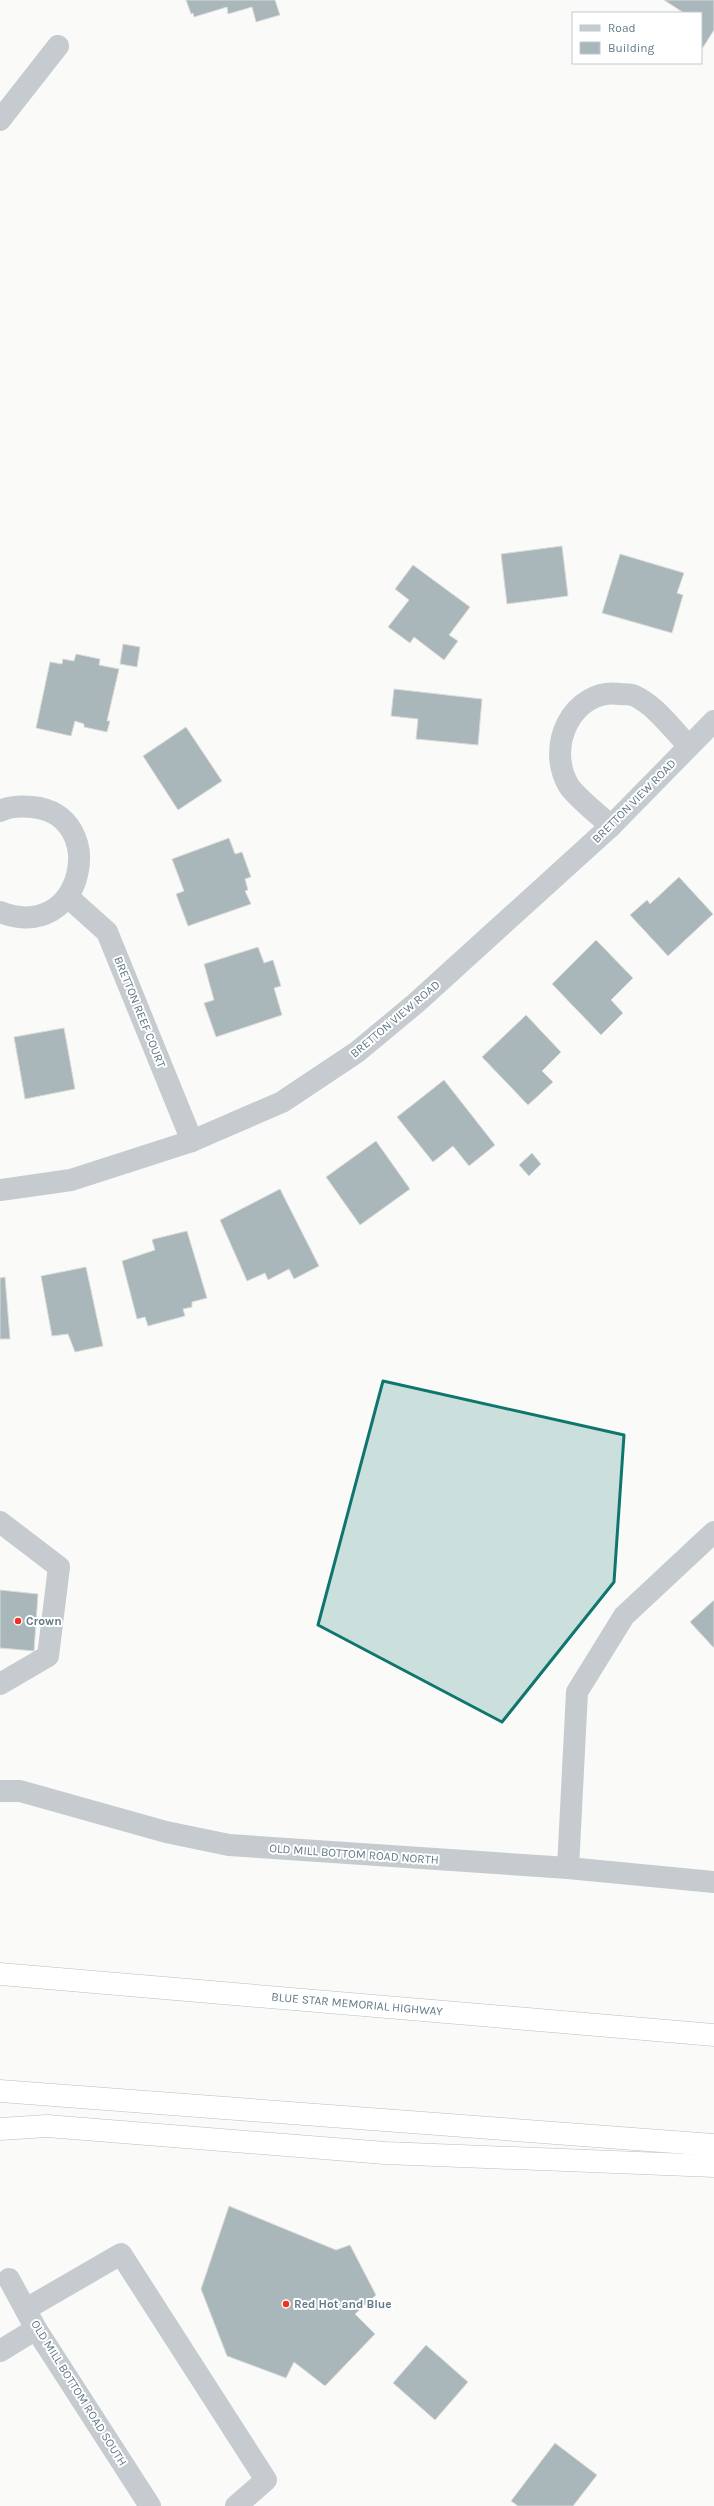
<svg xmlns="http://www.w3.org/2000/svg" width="714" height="2506" font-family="Karla,sans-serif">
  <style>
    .building { fill: #a9b6ba; stroke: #dcdcda }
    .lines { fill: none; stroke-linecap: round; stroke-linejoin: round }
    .highway-casing { stroke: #b8bec0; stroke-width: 23 }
    .minor { stroke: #c5cbce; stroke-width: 22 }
    .highway { stroke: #fff; stroke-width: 22 }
    .marked { fill: #0f766e; fill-opacity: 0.2; stroke: #0f766e; stroke-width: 3; stroke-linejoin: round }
    .poi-dot { fill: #f23120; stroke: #fff; stroke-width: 1.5 }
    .labels { text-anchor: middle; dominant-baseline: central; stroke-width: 4; stroke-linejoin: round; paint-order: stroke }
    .street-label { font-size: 12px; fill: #627a85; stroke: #fff }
    .poi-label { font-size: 12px; font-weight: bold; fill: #627a85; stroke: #fff; text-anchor: start }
  </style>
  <rect width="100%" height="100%" fill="#fafaf8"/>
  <g class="building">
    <polygon points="186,0 275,0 280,15 256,22 252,7 228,14 227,7 194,17 193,13 191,14"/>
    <polygon points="664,0 714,0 714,30 702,49 701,13 684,13"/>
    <polygon points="562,546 568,596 507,604 501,554"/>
    <polygon points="620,554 684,573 677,593 683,595 672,633 602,613"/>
    <polygon points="413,565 470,607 449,635 458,641 444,660 414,637 410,643 388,627 409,600 395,589"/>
    <polygon points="123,644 140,647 137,667 120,664"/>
    <polygon points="76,654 100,659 99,665 119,669 107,721 110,721 107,732 84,727 84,724 75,721 71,736 36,728 50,662 62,664 63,659 74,661"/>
    <polygon points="394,689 482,699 478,745 416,739 418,719 391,716"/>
    <polygon points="186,727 222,781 178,810 143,756"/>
    <polygon points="229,838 235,854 242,852 251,877 245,879 248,890 245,891 251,904 188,926 176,894 184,891 172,859"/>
    <polygon points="679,877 713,914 668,956 630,915 647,900 650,904"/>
    <polygon points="596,940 633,978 611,1000 623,1013 601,1035 552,984"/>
    <polygon points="258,947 264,963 273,960 281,986 274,988 282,1015 216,1037 204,1003 214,1000 204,964"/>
    <polygon points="526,1015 561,1052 542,1071 553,1082 528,1105 482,1057"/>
    <polygon points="64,1028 75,1089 25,1099 14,1037"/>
    <polygon points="444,1080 495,1145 469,1166 453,1146 433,1162 397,1117"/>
    <polygon points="376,1141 410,1189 360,1225 326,1177"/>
    <polygon points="532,1153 541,1164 529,1176 519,1165"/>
    <polygon points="280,1189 319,1266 294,1279 289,1269 268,1280 265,1273 247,1281 220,1220"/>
    <polygon points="187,1231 207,1298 192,1302 192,1307 183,1309 185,1316 148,1326 145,1317 137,1319 122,1261 155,1250 152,1240 154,1239"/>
    <polygon points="86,1267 103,1346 75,1352 68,1334 52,1336 41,1276"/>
    <polygon points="5,1277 10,1339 0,1339 0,1278"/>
    <polygon points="0,1590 38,1594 34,1651 0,1648"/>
    <polygon points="714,1600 714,1648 690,1622"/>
    <polygon points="229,2206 336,2250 350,2245 376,2295 355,2314 375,2334 325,2386 294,2362 286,2378 227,2356 201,2289"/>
    <polygon points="426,2345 468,2382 435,2420 393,2383"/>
    <polygon points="555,2443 597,2475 573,2506 518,2506 511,2501"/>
  </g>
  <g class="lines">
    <defs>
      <g id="highway">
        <polyline points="0,1974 714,2035"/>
        <polyline points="0,2091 714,2145"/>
        <polyline points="0,2129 47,2126 385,2153 714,2166"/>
      </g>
    </defs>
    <use href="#highway" class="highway-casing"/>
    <g class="minor">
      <polyline points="0,120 58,46"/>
      <path d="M0,811C10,806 22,806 32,807C110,814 85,945 0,912"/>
      <path d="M611,826C600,816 576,797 569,786C545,747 572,688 620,694C625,694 631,694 635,696C656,706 672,729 688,745"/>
      <polyline points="68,897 107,932 192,1141"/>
      <polyline points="0,1190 71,1180 192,1141 282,1102 357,1052 416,1003 611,826 714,721"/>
      <polyline points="0,1522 59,1567 48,1656 0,1684"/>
      <polyline points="0,1791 20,1791 166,1832 229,1845 568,1868 714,1882"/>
      <polyline points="568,1868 577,1692 624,1616 714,1532"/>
      <polyline points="9,2279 36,2329 150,2506"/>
      <polyline points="26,2309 121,2254 266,2480 236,2506"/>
      <polyline points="0,2351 36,2329"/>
    </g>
    <use href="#highway" class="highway"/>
  </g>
  <path class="marked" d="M383,1381L624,1435L614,1582L502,1722L318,1625Z"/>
  <g class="poi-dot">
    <circle cx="18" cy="1621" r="4"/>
    <circle cx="286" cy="2304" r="4"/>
  </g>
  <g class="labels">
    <g class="street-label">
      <text transform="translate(634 801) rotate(-45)">BRETTON VIEW ROAD</text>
      <text transform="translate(140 1012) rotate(68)">BRETTON REEF COURT</text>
      <text transform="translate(395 1019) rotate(-40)">BRETTON VIEW ROAD</text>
      <text transform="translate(354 1854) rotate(4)">OLD MILL BOTTOM ROAD NORTH</text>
      <text transform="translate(357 2004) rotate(5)">BLUE STAR MEMORIAL HIGHWAY</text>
      <text transform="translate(79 2393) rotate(58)">OLD MILL BOTTOM ROAD SOUTH</text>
    </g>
    <g class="poi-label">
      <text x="26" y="1621">Crown</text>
      <text x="294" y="2304">Red Hot and Blue</text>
    </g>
  </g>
  <rect x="572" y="12" width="130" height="52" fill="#ffffff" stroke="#c0cace"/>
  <rect x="580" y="25" width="20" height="6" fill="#c5cbce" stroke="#c0cace"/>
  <text x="608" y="32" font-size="12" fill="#627a85">Road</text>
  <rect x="580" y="42" width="20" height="12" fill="#a9b6ba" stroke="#c0cace"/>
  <text x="608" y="52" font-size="12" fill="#627a85">Building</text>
</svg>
